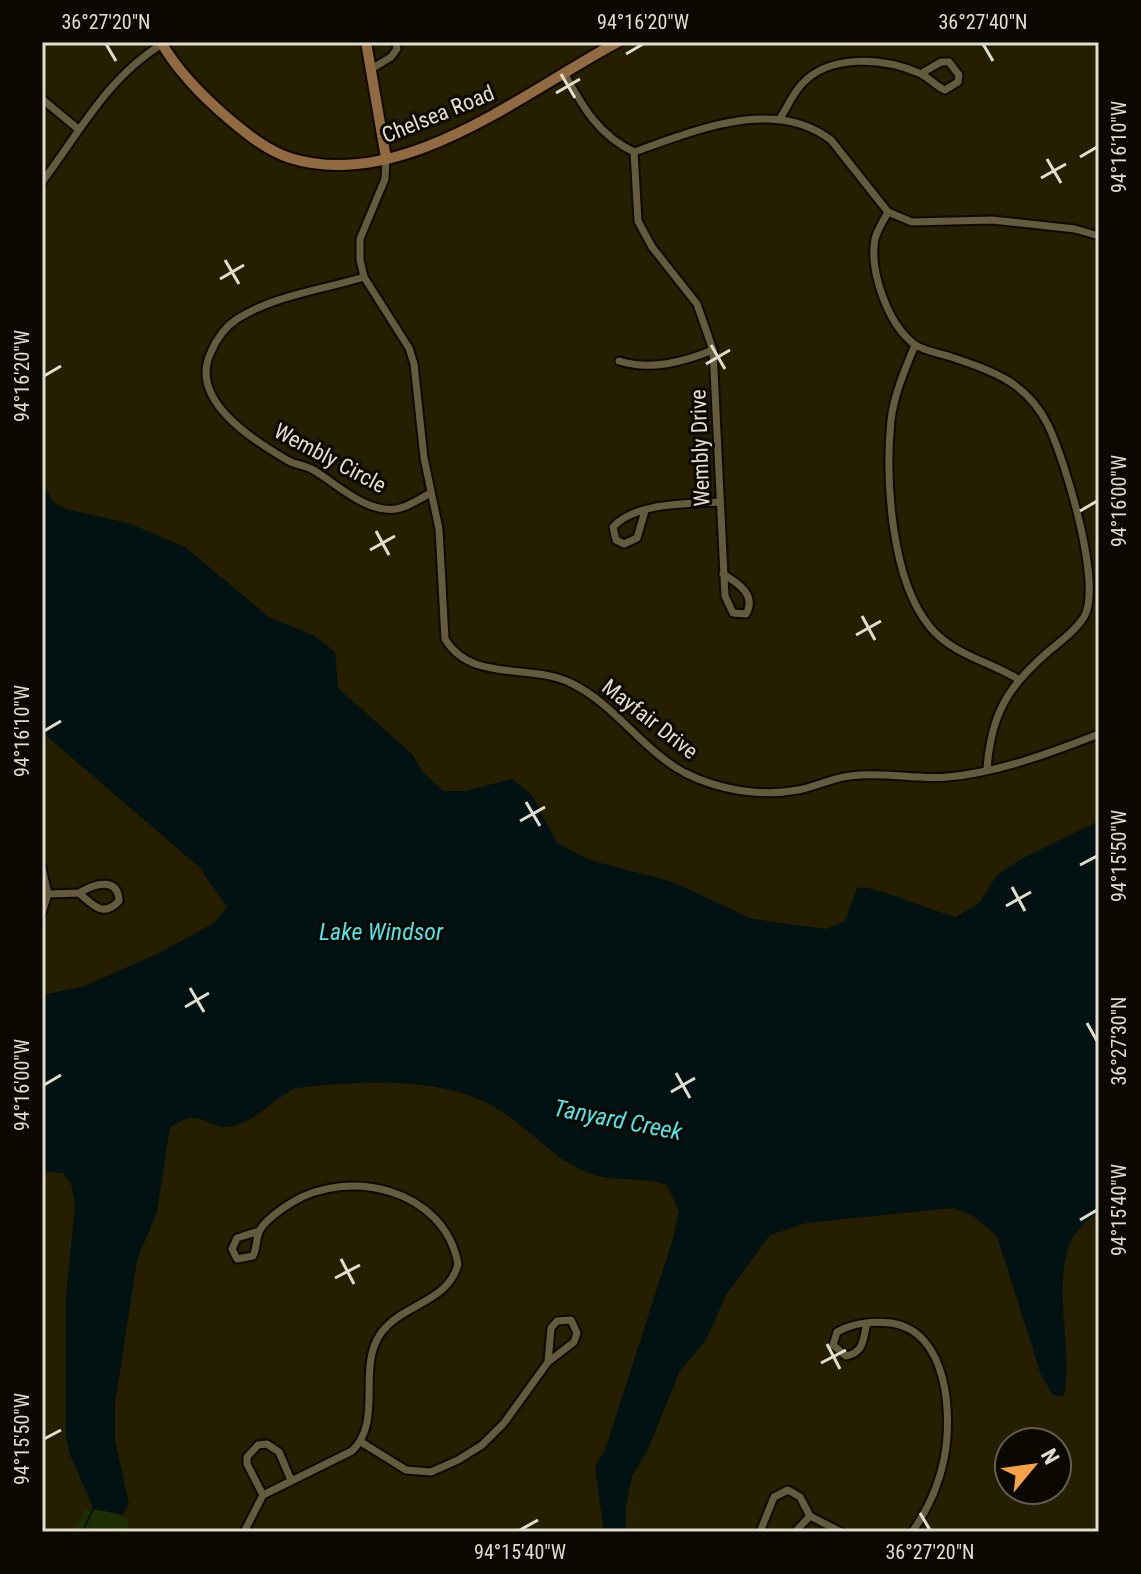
<svg xmlns="http://www.w3.org/2000/svg" width="1141" height="1574" font-family="'Roboto Condensed',sans-serif">
  <style>
    .green { fill: #1d2f02 }
    .water { fill: #021212 }
    .lines { fill: none; stroke-linecap: round; stroke-linejoin: round }
    .stream { stroke: #021212; stroke-width: 2 }
    .street-casing { stroke: #0e0800; stroke-width: 11 }
    .secondary-casing { stroke: #0e0800; stroke-width: 14 }
    .street { stroke: #635b3c; stroke-width: 7 }
    .secondary { stroke: #916a41; stroke-width: 10 }
    .ticks { fill: none; stroke: #e1ddcc; stroke-width: 3 }
    .labels { text-anchor: middle; dominant-baseline: central; stroke-width: 6; stroke-linejoin: round; paint-order: stroke }
    .street-label { font-size: 22px; fill: #e1ddcc; stroke: #0b0801 }
    .water-label { font-size: 24px; font-style: italic; fill: #50e5e7; stroke: #0b0801 }
    .neatline { fill: none; stroke: #e1ddcc; stroke-width: 3 }
    .ticks-label { font-size: 20px; text-anchor: middle; fill: #e1ddcc }
  </style>
  <rect width="100%" height="100%" fill="#251e00"/>
  <polygon class="green" points="85,1509 115,1512 128,1521 127,1532 73,1532"/>
  <path class="water" d="M42,480L53,502L66,509L128,523L185,547L269,617L315,636L335,652L338,688L412,754L422,771L443,791H465L512,779L531,794L557,843L589,860L673,882L752,919L826,929L845,921L857,888C872,884 933,912 956,917L979,903L997,875L1021,859L1099,821V1211C1088,1219 1071,1235 1068,1248C1054,1296 1073,1348 1064,1396L1053,1395L1041,1375L997,1236L973,1216L953,1208L806,1223L770,1235L726,1295L706,1340L680,1371L647,1451L632,1476L626,1507V1532H604L595,1467L605,1450L672,1242L679,1211L667,1185C641,1176 614,1183 589,1173C552,1159 528,1126 494,1107C440,1075 356,1082 296,1088C273,1098 259,1120 233,1126C207,1132 201,1103 170,1128L157,1212L137,1260L115,1403V1440L129,1504L123,1515L94,1509L70,1455L66,1437V1296L75,1206L71,1183L63,1173L42,1171V995L85,986L163,951L214,923L227,907L199,867L42,732Z"/>
  <g class="lines">
    <polyline class="stream" points="83,1532 93,1508"/>
    <defs>
      <g id="street">
        <polyline points="373,68 391,57 397,49 396,42"/>
        <path d="M564,73C583,107 598,135 634,152C694,131 774,96 831,140L888,212L912,222L992,220L1075,229L1099,236"/>
        <polyline points="42,99 78,129"/>
        <path d="M781,117C787,107 793,94 801,85C829,53 884,58 919,73C929,77 935,86 945,90L958,82L959,75L949,62H941L922,73"/>
        <path d="M634,152L638,221L652,247L697,304L713,350L725,596L733,613L746,614C757,595 738,583 723,574"/>
        <path d="M386,158L385,179L360,239V260L364,277L409,348L414,364L424,458L439,529L445,639C471,683 530,663 571,683C616,705 642,750 685,773C719,790 760,797 798,790C815,787 832,778 850,776C882,771 915,780 948,777C1000,772 1050,753 1099,734"/>
        <path d="M42,182C80,132 107,78 162,44"/>
        <path d="M888,212C884,220 877,230 875,239C869,271 888,324 914,344C922,350 937,353 948,356C992,371 1026,381 1048,425C1065,460 1103,585 1084,617C1076,630 1061,641 1049,651C1008,686 991,714 987,769"/>
        <path d="M364,277C322,290 275,295 237,319C225,327 217,338 211,352C188,399 251,439 287,460C295,465 306,465 315,471C338,485 366,513 396,509C407,508 419,499 429,494"/>
        <path d="M915,345C905,369 894,395 891,420C885,479 891,580 930,627C953,655 989,661 1018,679"/>
        <path d="M619,361C651,371 683,362 713,350"/>
        <path d="M645,511L637,538L624,544L616,540L613,527C636,502 687,504 719,502"/>
        <polyline points="42,868 48,894 42,913"/>
        <path d="M48,894L79,893C93,905 103,918 119,901C118,876 94,884 79,893"/>
        <path d="M867,1324C862,1340 865,1352 846,1356L833,1345L837,1332C852,1323 873,1321 891,1323C948,1331 953,1415 944,1459C939,1484 927,1511 912,1532"/>
        <polyline points="361,1442 406,1470 431,1472 458,1460 482,1445 504,1423 548,1362 574,1342 577,1333 571,1320 557,1321 551,1328 548,1362"/>
        <polyline points="263,1495 247,1464 247,1457 258,1445 267,1444 279,1452 291,1480"/>
        <path d="M244,1532L263,1495L352,1451C384,1420 356,1368 381,1333C403,1303 448,1303 458,1264C444,1189 349,1167 291,1203C281,1209 263,1222 259,1232C256,1239 257,1248 253,1256L237,1259L232,1249L237,1238L259,1231"/>
        <polyline points="760,1532 774,1497 788,1490 800,1497 810,1516 841,1532"/>
        <polyline points="795,1532 810,1516"/>
      </g>
      <g id="secondary">
        <path d="M161,42C178,72 202,96 229,119C247,134 266,150 290,158C402,193 525,91 618,42"/>
        <polyline points="366,42 386,158"/>
      </g>
    </defs>
    <use href="#street" class="street-casing"/>
    <use href="#secondary" class="secondary-casing"/>
    <use href="#street" class="street"/>
    <use href="#secondary" class="secondary"/>
  </g>
  <path class="ticks" d="M106,44L116,61M983,44L993,61M626,54L643,44M561,74L575,98M556,93L580,79M1080,157L1097,147M1047,159L1061,183M1041,178L1066,164M225,260L239,284M220,279L244,265M711,345L725,369M706,364L730,350M44,376L61,366M1080,511L1097,501M376,531L389,555M370,550L395,536M862,616L875,640M856,635L881,621M44,731L61,721M526,802L540,826M520,821L545,807M1080,865L1097,856M1012,887L1025,911M1006,906L1031,892M190,988L204,1012M185,1007L209,993M1087,1023L1097,1041M676,1073L690,1098M44,1085L61,1075M671,1092L695,1078M1080,1220L1097,1210M341,1259L354,1284M335,1278L360,1265M827,1344L840,1369M821,1363L846,1350M44,1439L61,1430M920,1513L930,1530M520,1530L538,1520"/>
  <g class="labels">
    <g class="street-label">
      <text transform="translate(438 114) rotate(-22)">Chelsea Road</text>
      <text transform="translate(700 448) rotate(-92)">Wembly Drive</text>
      <text transform="translate(330 458) rotate(28)">Wembly Circle</text>
      <text transform="translate(650 719) rotate(38)">Mayfair Drive</text>
    </g>
    <g class="water-label">
      <text x="381" y="932">Lake Windsor</text>
      <text transform="translate(618 1120) rotate(11)">Tanyard Creek</text>
    </g>
  </g>
  <rect width="1141" height="1574" fill="none" stroke="#0b0801" stroke-width="88"/>
  <g transform="translate(1033 1466) rotate(61)"><circle r="38" fill="#0b0801" stroke="#615d52" stroke-width="2"/>
  <path d="M0-6L14 30L0 20L-14 30Z" fill="#f5a346"/>
  <text y="-12" font-size="22" font-weight="bold" text-anchor="middle" fill="#e1ddcc">N</text>
  </g>
  <rect x="44" y="44" width="1053" height="1486" class="neatline"/>
  <g class="ticks-label">
    <text x="106" y="29">36°27'20"N</text>
    <text x="643" y="29">94°16'20"W</text>
    <text x="983" y="29">36°27'40"N</text>
    <text transform="translate(1119 147) rotate(-90)" y="7">94°16'10"W</text>
    <text transform="translate(22 376) rotate(-90)" y="7">94°16'20"W</text>
    <text transform="translate(1119 501) rotate(-90)" y="7">94°16'00"W</text>
    <text transform="translate(22 731) rotate(-90)" y="7">94°16'10"W</text>
    <text transform="translate(1119 856) rotate(-90)" y="7">94°15'50"W</text>
    <text transform="translate(1119 1041) rotate(-90)" y="7">36°27'30"N</text>
    <text transform="translate(22 1085) rotate(-90)" y="7">94°16'00"W</text>
    <text transform="translate(1119 1210) rotate(-90)" y="7">94°15'40"W</text>
    <text transform="translate(22 1439) rotate(-90)" y="7">94°15'50"W</text>
    <text x="520" y="1559">94°15'40"W</text>
    <text x="930" y="1559">36°27'20"N</text>
  </g>
</svg>
